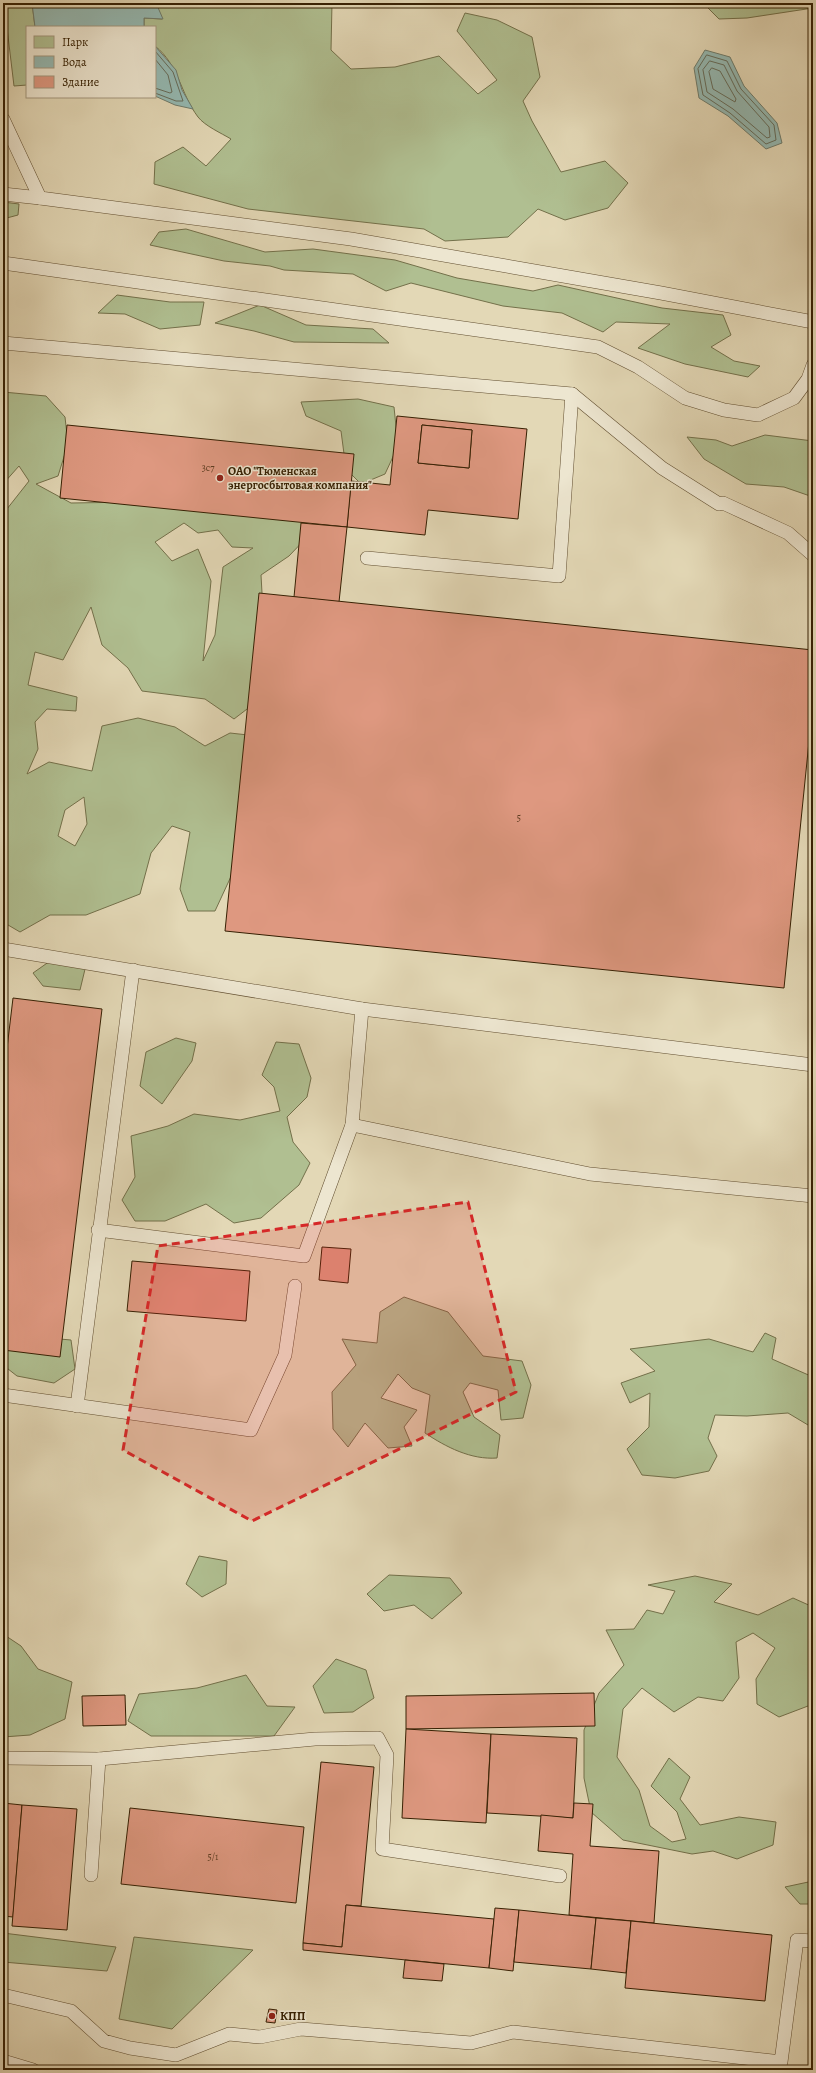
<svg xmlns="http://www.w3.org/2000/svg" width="816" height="2073" font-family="Alegreya,serif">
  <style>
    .green { fill: #b0bf91; stroke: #73704a; fill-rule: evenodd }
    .water { fill: #95b9b2; stroke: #6f7c6c }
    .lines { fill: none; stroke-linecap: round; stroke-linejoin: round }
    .shore { stroke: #666c5a; stroke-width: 1 }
    .building { fill: #de9880; stroke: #362003; fill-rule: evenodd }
    .lane-casing { stroke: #614e30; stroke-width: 14 }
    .lane { stroke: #ede6d0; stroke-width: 13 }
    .marked { fill: #d62828; fill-opacity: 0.2; stroke: #d62828; stroke-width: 3; stroke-dasharray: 8 5; stroke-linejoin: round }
    .poi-dot { fill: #8f2418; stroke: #ede6d0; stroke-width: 1.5 }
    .labels { text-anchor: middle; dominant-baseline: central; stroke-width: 3; stroke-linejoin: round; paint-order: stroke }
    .number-label { font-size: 10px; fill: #603e22 }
    .poi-label { font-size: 12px; font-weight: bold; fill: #362003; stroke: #ede6d0; text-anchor: start }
  </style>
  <rect width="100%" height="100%" fill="#e3d8b6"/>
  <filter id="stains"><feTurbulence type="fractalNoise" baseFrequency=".005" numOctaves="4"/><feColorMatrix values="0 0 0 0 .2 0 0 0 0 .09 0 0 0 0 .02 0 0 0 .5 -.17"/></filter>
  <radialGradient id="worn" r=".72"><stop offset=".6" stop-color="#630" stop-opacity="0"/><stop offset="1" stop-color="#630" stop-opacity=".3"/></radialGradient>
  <g class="green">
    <polygon points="4,3 32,3 35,27 27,27 27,85 14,86"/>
    <path d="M156,3H332L331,50L351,69L395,67L439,56L478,94L497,80L457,31L465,13L497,20L532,37L540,77L523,101L532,121L561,172L605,161L628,183L608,208L565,220L538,209L508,237L445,241L424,229L248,209L154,184L155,162L183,147L206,166L231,139C221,133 205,126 198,117C180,93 179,65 155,46V27H144V18L162,19Z"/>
    <polygon points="703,3 813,3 813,8 747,18 719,19"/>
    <polygon points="3,202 19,204 18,215 3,219"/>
    <polygon points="186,229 265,252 313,249 395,260 457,278 533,291 558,285 662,308 723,315 731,335 711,347 734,361 760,366 748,377 685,364 638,348 670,324 616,322 603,332 562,313 503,306 411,283 386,291 353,274 284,270 270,266 224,261 150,245 159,232"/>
    <polygon points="117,295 170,302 204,302 200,325 160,329 125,314 98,313"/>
    <polygon points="260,305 306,325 373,329 389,343 294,342 254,331 215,323"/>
    <path d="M3,392L46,396L65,417L68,444L58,476L36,484L71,503L135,502L295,514L310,534L289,556L261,575L263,611L251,706L234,719L205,699L142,691L128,668L102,645L91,607L63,660L35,652L28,685L77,697L76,711L47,709L35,722L38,749L27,774L49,762L92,771L102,726L138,718L175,727L205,746L230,733L257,736L234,870L215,911H188L180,889L190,832L172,826L151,853L140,894L86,915H50L20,932L3,922V514L29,481L19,466L3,484ZM184,523L198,533L218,530L232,547L253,548L223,567L215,635L203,661L211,581L198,549L172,561L155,542ZM84,797L87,824L75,846L58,836L65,810Z"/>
    <polygon points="358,399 394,407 398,446 385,474 361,484 346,469 341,431 306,416 301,402"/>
    <polygon points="765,435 813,441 813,497 784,487 746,484 704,459 687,437 716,440 732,446"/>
    <polygon points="60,954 86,965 80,990 43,986 33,973"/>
    <polygon points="176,1038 196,1043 192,1061 162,1104 140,1086 146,1052"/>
    <polygon points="276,1042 299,1044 311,1078 307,1097 287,1117 293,1142 310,1163 299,1185 261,1218 234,1223 206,1204 165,1221 135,1221 122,1200 135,1177 131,1136 168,1126 194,1114 240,1120 280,1111 274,1087 262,1075"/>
    <path d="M404,1297L448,1312L483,1356L522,1361L531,1385L523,1418L501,1420L498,1390L470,1383L463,1392L474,1417L500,1435L497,1458C471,1460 446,1447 425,1433L430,1395L412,1388L398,1374L381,1398L417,1410L404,1427L412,1446L388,1448L365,1423L348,1447L333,1429L332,1392L356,1365L342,1339L377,1343L380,1312Z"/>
    <polygon points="765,1333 776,1338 772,1359 813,1377 813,1428 788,1413 747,1416 715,1415 708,1438 717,1456 709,1471 675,1478 642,1475 627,1449 649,1427 650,1393 630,1403 621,1383 655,1371 630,1349 709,1339 753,1352"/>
    <polygon points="15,1335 71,1340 75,1369 54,1383 17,1376 3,1365 3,1347"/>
    <polygon points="199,1556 227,1561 226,1584 202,1597 186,1584"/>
    <polygon points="389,1575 450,1578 462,1593 432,1619 414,1605 384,1611 367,1594"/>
    <polygon points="695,1576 732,1584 714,1602 758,1615 793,1598 813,1607 813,1706 808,1706 779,1717 757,1704 756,1679 775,1648 753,1633 736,1642 739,1678 723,1701 698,1697 674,1712 642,1688 623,1709 617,1757 639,1790 650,1826 672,1842 686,1839 677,1812 651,1786 669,1758 690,1777 680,1799 700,1825 739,1817 776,1822 773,1845 737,1859 713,1851 692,1854 623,1840 591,1812 584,1778 584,1730 599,1693 624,1665 606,1630 634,1629 647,1610 663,1614 675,1591 648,1585"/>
    <polygon points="3,1634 21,1646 38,1669 72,1682 65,1719 30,1735 3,1737"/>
    <polygon points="336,1659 366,1670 374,1698 353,1712 324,1713 313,1686"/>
    <polygon points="246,1675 267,1706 295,1707 274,1736 151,1736 128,1721 139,1694 197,1688"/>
    <polygon points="813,1881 813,1904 800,1904 785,1887"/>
    <polygon points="3,1933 116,1947 107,1971 3,1962"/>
    <polygon points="134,1937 253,1950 172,2029 119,2019"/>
  </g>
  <g class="water">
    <polygon points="32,3 156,3 163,19 144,18 144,27 35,27"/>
    <polygon points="155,46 176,70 182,90 193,109 175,105 155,96"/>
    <polygon points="705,50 730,57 744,86 777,123 782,143 766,149 728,116 699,98 694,68"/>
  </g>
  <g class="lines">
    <g class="shore">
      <polyline points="155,51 173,72 183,101 176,101 155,93"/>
      <polygon points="707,55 727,61 741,89 774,125 776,140 766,144 730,113 703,95 698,69"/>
      <polyline points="155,59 168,75 172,92 170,93 155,88"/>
      <polygon points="710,61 724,65 737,91 769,127 770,137 767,138 733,109 707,92 703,70"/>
      <polygon points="712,68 720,71 736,99 735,102 713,89 709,72"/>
    </g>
  </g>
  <g class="building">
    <path d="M397,416L527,429L518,519L428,510L425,535L347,527L351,481L390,485ZM422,425L472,430L469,468L418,463Z"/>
    <polygon points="67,425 354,454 347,527 60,498"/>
    <polygon points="422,425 472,430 469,468 418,463"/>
    <polygon points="301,523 347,527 339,602 294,597"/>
    <polygon points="259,593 813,650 813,702 784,988 225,931"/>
    <polygon points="13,998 102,1009 60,1357 3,1350 3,1082"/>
    <polygon points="322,1247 351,1249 348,1283 319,1280"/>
    <polygon points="132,1261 250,1271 246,1321 127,1311"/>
    <polygon points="594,1693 595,1726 406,1729 406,1696"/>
    <polygon points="125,1695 126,1725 83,1726 82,1696"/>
    <polygon points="406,1729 491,1734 486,1823 402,1818"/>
    <polygon points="491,1734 577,1738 573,1818 487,1813"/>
    <polygon points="321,1762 374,1767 361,1906 346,1905 342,1947 303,1943"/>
    <polygon points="3,1803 22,1805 13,1917 3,1916"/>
    <polygon points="574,1803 593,1804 590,1846 659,1851 654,1923 569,1915 573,1854 538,1851 541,1815 573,1818"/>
    <polygon points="22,1805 77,1809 67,1930 12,1926"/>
    <polygon points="130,1808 304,1827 296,1903 121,1884"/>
    <polygon points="346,1905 494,1919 489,1968 303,1950 303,1943 342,1947"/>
    <polygon points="495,1908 519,1910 513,1971 489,1968"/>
    <polygon points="519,1910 596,1918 591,1969 514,1962"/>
    <polygon points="596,1918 631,1921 626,1973 591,1969"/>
    <polygon points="631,1921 772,1935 765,2001 625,1988"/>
    <polygon points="405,1960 444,1964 442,1981 403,1978"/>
    <polygon points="269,2009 277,2010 275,2023 266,2022"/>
  </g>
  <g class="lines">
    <defs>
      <g id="lane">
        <polyline points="3,119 40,198 351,239 661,293 813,322"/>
        <polyline points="3,194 40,198"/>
        <polyline points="3,263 598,347 638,367 685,398 724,410 758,415 794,398 808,379 813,365"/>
        <polyline points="3,343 572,394 662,468 719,504 723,503 788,533 813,555"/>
        <polyline points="367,558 559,576 572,394"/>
        <polyline points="3,949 362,1009 813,1065"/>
        <polyline points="352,1125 362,1009"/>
        <polyline points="98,1230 304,1256 352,1125 590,1174 813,1196"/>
        <polyline points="3,1395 251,1430 285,1355 295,1286"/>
        <polyline points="77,1406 133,970"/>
        <polyline points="3,1758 99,1759 315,1739 378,1738 387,1755 382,1849 560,1876"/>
        <polyline points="91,1875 99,1759"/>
        <polyline points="3,1995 71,2011 104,2041 130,2048 176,2055 229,2034 260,2037 301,2029 471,2043 513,2032 781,2062 797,1940 813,1941"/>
        <polyline points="3,2061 33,2070"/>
      </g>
    </defs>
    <use href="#lane" class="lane-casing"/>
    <use href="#lane" class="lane"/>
  </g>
  <path class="marked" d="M468,1202L516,1392L252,1521L123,1450L158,1246Z"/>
  <g class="poi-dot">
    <circle cx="220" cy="478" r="4"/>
    <circle cx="272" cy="2016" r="4"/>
  </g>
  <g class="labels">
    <g class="number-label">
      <text x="208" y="467">3с7</text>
      <text x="519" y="817">5</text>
      <text x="213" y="1856">5/1</text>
    </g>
    <g class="poi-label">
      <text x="228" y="471">ОАО "Тюменская<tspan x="228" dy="14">энергосбытовая компания"</tspan></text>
      <text x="280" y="2016">КПП</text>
    </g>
  </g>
  <rect width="816" height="2073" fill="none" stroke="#e3d8b6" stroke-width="16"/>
  <rect x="4" y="4" width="808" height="2065" fill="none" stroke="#362003" stroke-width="2"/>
  <rect x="8" y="8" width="800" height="2057" fill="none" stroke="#362003"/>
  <rect x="26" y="26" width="130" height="72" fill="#ede6d0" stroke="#a4977e"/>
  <rect x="34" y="36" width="20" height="12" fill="#b0bf91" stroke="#a4977e"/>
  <text x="62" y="46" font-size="12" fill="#362003">Парк</text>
  <rect x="34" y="56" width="20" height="12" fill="#95b9b2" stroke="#a4977e"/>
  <text x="62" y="66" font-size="12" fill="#362003">Вода</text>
  <rect x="34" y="76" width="20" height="12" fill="#de9880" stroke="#a4977e"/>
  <text x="62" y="86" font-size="12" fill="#362003">Здание</text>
  <rect width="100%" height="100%" filter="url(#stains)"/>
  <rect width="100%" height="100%" fill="url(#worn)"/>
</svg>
